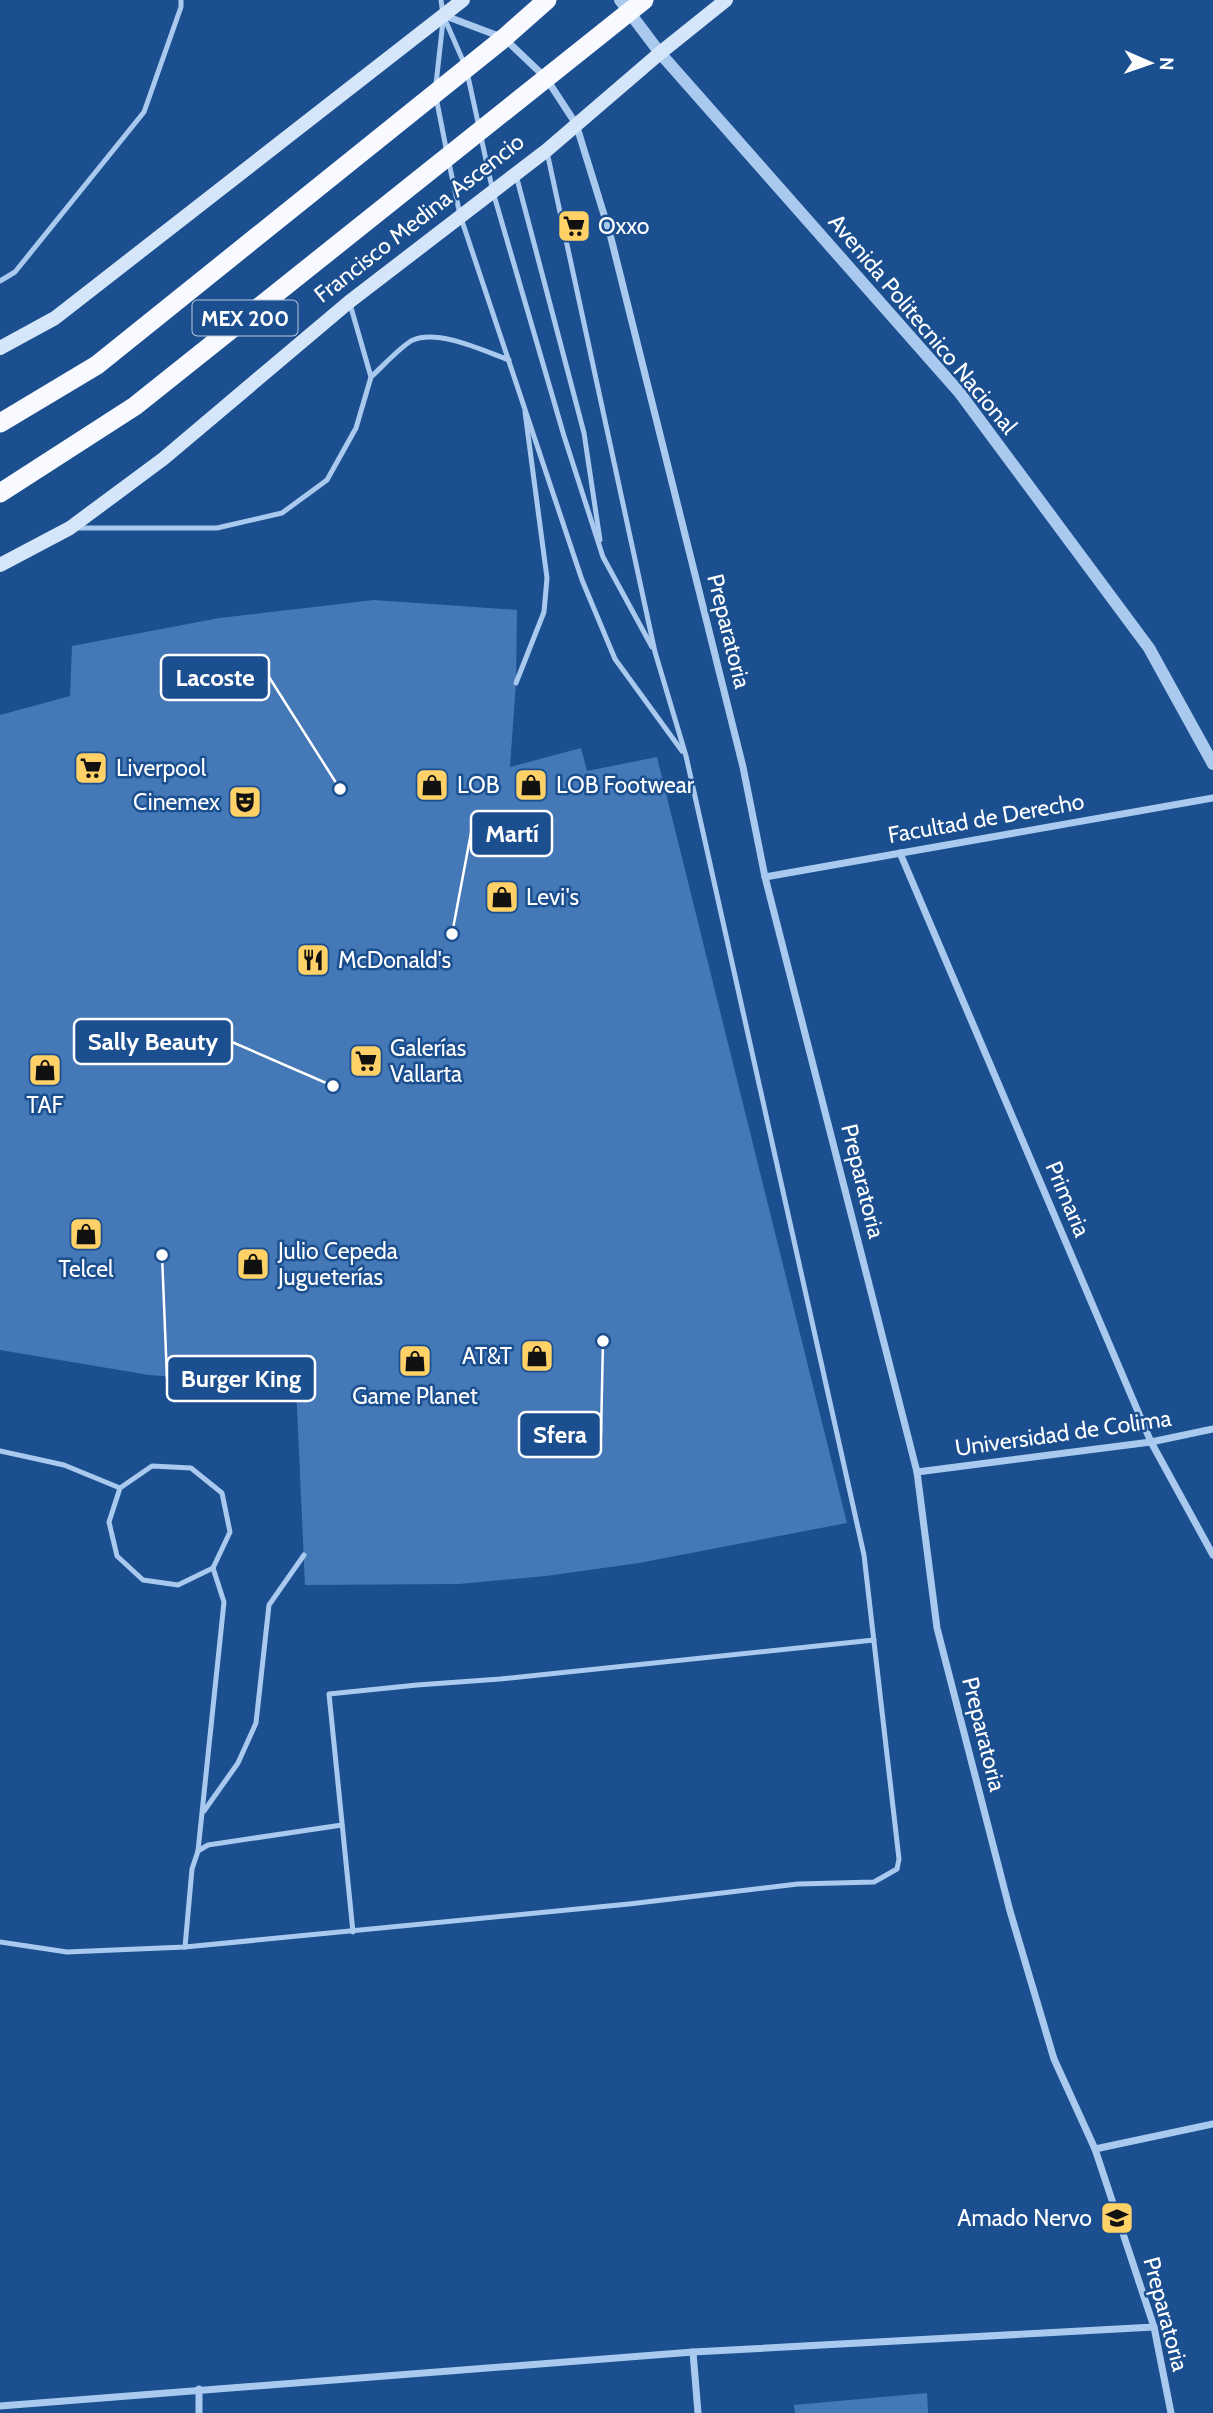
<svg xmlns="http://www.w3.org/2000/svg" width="1213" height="2413" font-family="Cabin,sans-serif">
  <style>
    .building { fill: #4478b7 }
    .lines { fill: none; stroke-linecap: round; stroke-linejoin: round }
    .service { stroke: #a9c9ee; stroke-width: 5 }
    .minor { stroke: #a9c9ee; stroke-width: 7 }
    .tertiary { stroke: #a9c9ee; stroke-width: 12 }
    .secondary { stroke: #d6e6fa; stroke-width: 14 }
    .trunk { stroke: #f8faff; stroke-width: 19 }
    .labels { text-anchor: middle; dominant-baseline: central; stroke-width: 5; stroke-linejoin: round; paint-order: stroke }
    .shield { fill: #1b4f8f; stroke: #bbcadd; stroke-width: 2 }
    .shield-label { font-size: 21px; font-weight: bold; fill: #fff }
    .street-label { font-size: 23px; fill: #fff; stroke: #1b4f8f }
    .poi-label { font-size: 23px; fill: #fff; stroke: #1b4f8f; text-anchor: start }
    .leader { fill: none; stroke: #fff; stroke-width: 2.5 }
    .callout-dot { fill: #fff; stroke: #1b4f8f; stroke-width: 2.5 }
    .callout { fill: #1b4f8f; stroke: #fff; stroke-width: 2.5 }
    .callout-label { font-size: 24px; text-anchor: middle; font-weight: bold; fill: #fff }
  </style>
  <rect width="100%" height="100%" fill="#1b4f8f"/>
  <g class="building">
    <polygon points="374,600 517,610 516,683 510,767 581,748 587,771 657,757 847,1523 639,1563 546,1576 459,1584 305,1585 296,1386 149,1375 0,1350 0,715 70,696 72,646 219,618"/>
    <polygon points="927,2393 928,2413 795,2413 794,2405"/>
  </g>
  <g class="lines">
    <g class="service">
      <polyline points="441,0 443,15 464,63"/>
      <polyline points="467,72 479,127"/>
      <polyline points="436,84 443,21"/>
      <polyline points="436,97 447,153"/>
      <polyline points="481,137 493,192 564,436 603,557 652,647"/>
      <polyline points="449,163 460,215 582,580 615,659 682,751"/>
      <polyline points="516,175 584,433 600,540"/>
      <polyline points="0,281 15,272 144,112 181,7 181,0"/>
      <path d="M371,377C380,369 403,344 413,340C439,329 484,351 509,360"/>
      <polyline points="77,528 217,528 282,513 327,480 356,428 371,377 350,304"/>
      <polyline points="516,683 544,612 547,578 525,412"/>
      <polyline points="0,1451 64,1465 120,1488"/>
      <polygon points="152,1466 191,1468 222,1493 230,1532 213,1568 178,1585 143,1580 117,1556 109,1522 120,1488"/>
      <polyline points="204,1811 238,1763 256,1723 269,1605 304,1555"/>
      <polyline points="198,1851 224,1602 213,1568"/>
      <polyline points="353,1932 329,1694 417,1685 500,1679 874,1640"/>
      <polyline points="0,1942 67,1952 185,1947 629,1904 798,1884 874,1882 897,1869 899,1859 864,1555 686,756 655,652 547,152"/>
      <polyline points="185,1947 192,1869 198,1851 208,1845 342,1825"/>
    </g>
    <g class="minor">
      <polyline points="443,15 504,38 546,78 576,124 610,234 743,767 765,877 917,1472 937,1628 1010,1911 1054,2059 1095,2149 1154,2327 1171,2413"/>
      <polyline points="900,853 1151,1442 1213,1555"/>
      <polyline points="765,877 1213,798"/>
      <polyline points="917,1472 1151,1442 1213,1429"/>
      <polyline points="1095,2149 1213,2124"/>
      <polyline points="693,2352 698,2413"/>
      <polyline points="199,2389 199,2413"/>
      <polyline points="0,2406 693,2352 1154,2327"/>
    </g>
    <polyline class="tertiary" points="620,0 660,53 959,392 1149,648 1213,764"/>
    <g class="secondary">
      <polyline points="0,348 55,318 463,0"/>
      <polyline points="0,565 70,528 163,459 349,302 547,150 660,53 726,0"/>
    </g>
    <g class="trunk">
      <polyline points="0,423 97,365 504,38 547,0"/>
      <polyline points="0,493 135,406 644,0"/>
    </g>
  </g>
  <defs>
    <symbol id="supermarket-square" viewBox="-11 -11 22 22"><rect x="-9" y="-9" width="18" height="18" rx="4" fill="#ffd166" stroke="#1b4f8f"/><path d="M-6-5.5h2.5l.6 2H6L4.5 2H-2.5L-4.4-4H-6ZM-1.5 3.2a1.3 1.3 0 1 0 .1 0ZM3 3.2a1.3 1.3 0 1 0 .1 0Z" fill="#111"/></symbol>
    <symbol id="shop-square" viewBox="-11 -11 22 22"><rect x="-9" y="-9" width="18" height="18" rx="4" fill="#ffd166" stroke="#1b4f8f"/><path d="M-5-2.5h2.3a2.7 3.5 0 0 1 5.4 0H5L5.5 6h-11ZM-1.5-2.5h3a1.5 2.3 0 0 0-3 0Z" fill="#111"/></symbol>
    <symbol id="theatre-square" viewBox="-11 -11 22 22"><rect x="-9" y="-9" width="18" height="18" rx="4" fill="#ffd166" stroke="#1b4f8f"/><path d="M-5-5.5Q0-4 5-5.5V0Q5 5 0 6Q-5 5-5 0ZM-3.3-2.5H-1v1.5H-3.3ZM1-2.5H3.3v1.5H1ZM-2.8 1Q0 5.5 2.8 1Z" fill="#111"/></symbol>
    <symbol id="restaurant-square" viewBox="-11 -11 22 22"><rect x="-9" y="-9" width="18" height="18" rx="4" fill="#ffd166" stroke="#1b4f8f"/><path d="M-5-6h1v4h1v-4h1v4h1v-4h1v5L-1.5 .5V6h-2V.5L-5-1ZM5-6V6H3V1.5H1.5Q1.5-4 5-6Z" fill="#111"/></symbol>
    <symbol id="school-square" viewBox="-11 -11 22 22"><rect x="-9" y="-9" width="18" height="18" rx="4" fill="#ffd166" stroke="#1b4f8f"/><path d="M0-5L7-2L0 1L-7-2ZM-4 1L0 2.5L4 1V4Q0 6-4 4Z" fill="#111"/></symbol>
  </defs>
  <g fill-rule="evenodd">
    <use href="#supermarket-square" x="555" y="207" width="38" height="38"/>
    <use href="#supermarket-square" x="72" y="749" width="38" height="38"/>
    <use href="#shop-square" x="413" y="766" width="38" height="38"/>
    <use href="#shop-square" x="512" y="766" width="38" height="38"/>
    <use href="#theatre-square" x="226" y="783" width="38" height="38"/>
    <use href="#shop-square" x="483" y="878" width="38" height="38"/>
    <use href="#restaurant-square" x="294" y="941" width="38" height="38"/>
    <use href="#supermarket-square" x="347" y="1042" width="38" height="38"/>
    <use href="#shop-square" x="26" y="1051" width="38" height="38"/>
    <use href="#shop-square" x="67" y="1215" width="38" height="38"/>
    <use href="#shop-square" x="234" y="1245" width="38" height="38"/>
    <use href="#shop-square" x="518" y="1337" width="38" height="38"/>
    <use href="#shop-square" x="396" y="1342" width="38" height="38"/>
    <use href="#school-square" x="1098" y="2199" width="38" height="38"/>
  </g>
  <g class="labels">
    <rect class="shield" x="192.5" y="300.5" width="105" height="35" rx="5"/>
    <g class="shield-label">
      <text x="245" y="318">MEX 200</text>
    </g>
    <g class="street-label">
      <text transform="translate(419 218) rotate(-38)">Francisco Medina Ascencio</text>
      <text transform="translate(923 324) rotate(50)">Avenida Politecnico Nacional</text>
      <text transform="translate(729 631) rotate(76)">Preparatoria</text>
      <text transform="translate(986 818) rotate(-10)">Facultad de Derecho</text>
      <text transform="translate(863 1181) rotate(76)">Preparatoria</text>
      <text transform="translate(1068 1199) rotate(67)">Primaria</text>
      <text transform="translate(1063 1433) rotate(-8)">Universidad de Colima</text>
      <text transform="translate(984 1734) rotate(76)">Preparatoria</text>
      <text transform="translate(1166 2314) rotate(75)">Preparatoria</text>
    </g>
    <g class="poi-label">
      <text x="598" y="226">Oxxo</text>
      <text x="116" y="768">Liverpool</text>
      <text x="457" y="785">LOB</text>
      <text x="556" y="785">LOB Footwear</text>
      <text x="220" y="802" text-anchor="end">Cinemex</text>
      <text x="526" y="897">Levi's</text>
      <text x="338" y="960">McDonald's</text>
      <text x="390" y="1048">Galerías<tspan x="390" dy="26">Vallarta</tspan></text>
      <text x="45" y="1105" text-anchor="middle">TAF</text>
      <text x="278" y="1251">Julio Cepeda<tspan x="278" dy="26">Jugueterías</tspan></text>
      <text x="86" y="1269" text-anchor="middle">Telcel</text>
      <text x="512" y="1356" text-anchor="end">AT&amp;T</text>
      <text x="415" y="1396" text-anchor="middle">Game Planet</text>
      <text x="1092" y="2218" text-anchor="end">Amado Nervo</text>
    </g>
  </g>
  <path class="leader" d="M340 789L269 677M452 934L471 833M333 1086L232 1042M162 1255L167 1378M603 1341L601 1434"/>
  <g class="callout-dot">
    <circle cx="340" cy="789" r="7"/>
    <circle cx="452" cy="934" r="7"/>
    <circle cx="333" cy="1086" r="7"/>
    <circle cx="162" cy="1255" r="7"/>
    <circle cx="603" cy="1341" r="7"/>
  </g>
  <g class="callout">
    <rect x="161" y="655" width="108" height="45" rx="7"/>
    <rect x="471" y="811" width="81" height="45" rx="7"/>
    <rect x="74" y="1019" width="158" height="45" rx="7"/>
    <rect x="167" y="1356" width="148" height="45" rx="7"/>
    <rect x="519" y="1412" width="82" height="45" rx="7"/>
  </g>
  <g class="callout-label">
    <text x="215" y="686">Lacoste</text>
    <text x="512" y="842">Martí</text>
    <text x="153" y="1050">Sally Beauty</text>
    <text x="241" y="1387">Burger King</text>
    <text x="560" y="1443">Sfera</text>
  </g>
  <g transform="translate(1150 63) rotate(92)" stroke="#1b4f8f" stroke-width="5" paint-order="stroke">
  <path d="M0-5L12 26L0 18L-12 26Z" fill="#ffffff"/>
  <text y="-10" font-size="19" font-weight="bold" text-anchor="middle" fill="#ffffff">N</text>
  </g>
</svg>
